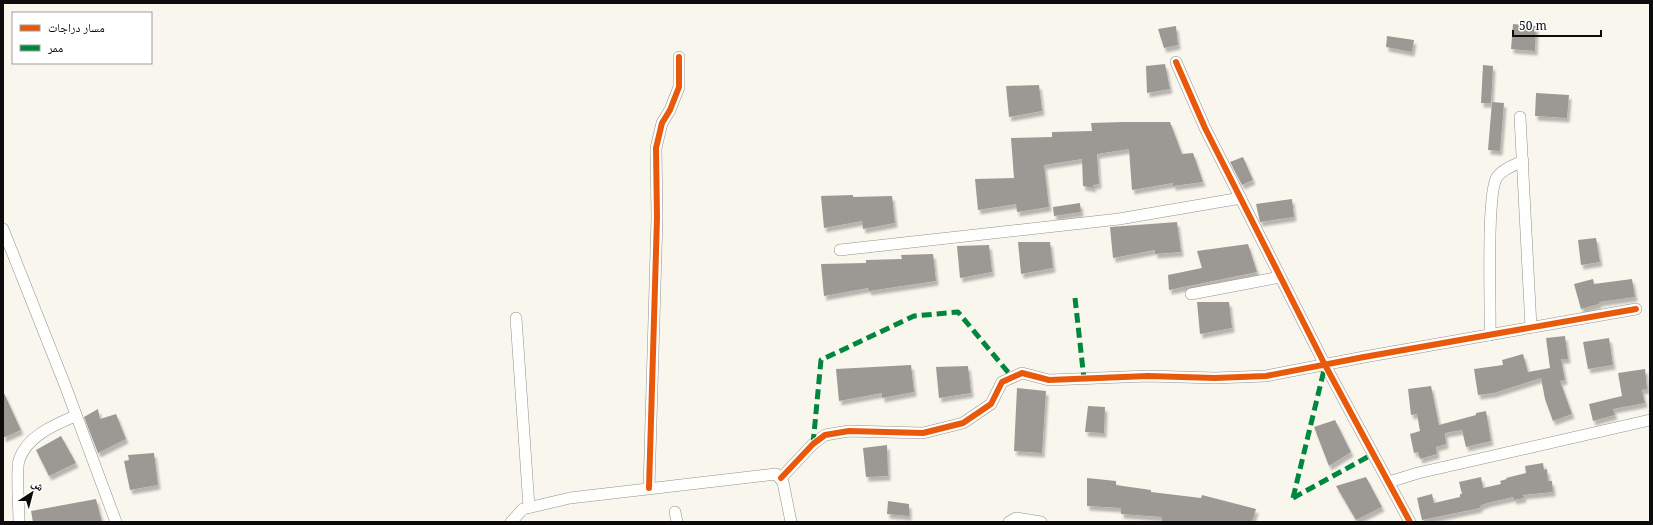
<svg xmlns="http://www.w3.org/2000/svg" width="1653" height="525" font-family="'Noto Serif','Noto Naskh Arabic',serif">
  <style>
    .building { fill: #9c9995; filter: url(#shadow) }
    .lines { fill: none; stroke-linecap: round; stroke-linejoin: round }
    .minor-casing { stroke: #92918d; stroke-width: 12 }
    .minor { stroke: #fefefc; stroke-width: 11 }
    .quiet { stroke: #00873e; stroke-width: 5; stroke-dasharray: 10 5; stroke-linecap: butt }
    .cycleway-casing { stroke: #fff; stroke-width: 8 }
    .cycleway { stroke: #e8590c; stroke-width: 6 }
  </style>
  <defs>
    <filter id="shadow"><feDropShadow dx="2.5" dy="4.5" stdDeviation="1" flood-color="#0004"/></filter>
  </defs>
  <rect width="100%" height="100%" fill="#f9f6ee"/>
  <g class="building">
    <polygon points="1513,24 1536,26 1535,51 1511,49"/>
    <polygon points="1176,26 1178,45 1164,48 1158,29"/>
    <polygon points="1387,36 1414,40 1412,52 1386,47"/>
    <polygon points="1165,64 1170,89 1147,93 1146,66"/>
    <polygon points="1483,65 1493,66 1491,103 1481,103"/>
    <polygon points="1039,85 1042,111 1009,117 1006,86"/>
    <polygon points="1536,93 1569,95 1567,118 1535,116"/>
    <polygon points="1492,102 1504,103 1500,151 1488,150"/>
    <polygon points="1123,122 1170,122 1182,154 1193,153 1203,182 1173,186 1173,183 1132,190 1129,149 1097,154 1099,184 1093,185 1094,188 1083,186 1082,159 1044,165 1049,207 1017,212 1016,204 978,210 975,179 1014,178 1011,138 1052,137 1052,132 1092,131 1091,123"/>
    <polygon points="1243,157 1253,180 1242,185 1230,162"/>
    <polygon points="853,195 853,197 892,196 895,223 863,229 862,221 824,228 821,196"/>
    <polygon points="1292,199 1294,217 1260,222 1256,204"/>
    <polygon points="1080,203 1081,212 1054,216 1053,207"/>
    <polygon points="1177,222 1181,252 1155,254 1155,250 1113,258 1110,227"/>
    <polygon points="1596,238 1600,262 1581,265 1578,240"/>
    <polygon points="1018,242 1050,242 1053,268 1021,274"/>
    <polygon points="1248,244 1257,272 1169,290 1168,275 1202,268 1197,251"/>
    <polygon points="989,245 992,272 960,278 957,246"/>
    <polygon points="933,254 936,281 869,291 868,288 824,296 821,264 866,263 866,260 902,259 901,255"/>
    <polygon points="1593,279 1594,284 1632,279 1635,297 1599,302 1599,304 1581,309 1574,284"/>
    <polygon points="1197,302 1229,302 1232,328 1200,334"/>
    <polygon points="1565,336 1568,359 1561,359 1565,380 1560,381 1572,414 1553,421 1545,399 1541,378 1494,393 1478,395 1474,369 1503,365 1502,360 1523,354 1528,372 1550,368 1546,338"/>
    <polygon points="1609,338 1613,365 1588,369 1583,342"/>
    <polygon points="911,365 914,392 882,398 882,393 839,401 836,369"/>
    <polygon points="968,366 971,393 939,398 936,367"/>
    <polygon points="1645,369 1647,389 1642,390 1645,403 1613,409 1615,415 1593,421 1589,404 1622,396 1618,373"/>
    <polygon points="1431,386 1439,425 1476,415 1476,413 1486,411 1491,441 1466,447 1462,430 1445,433 1446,444 1436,447 1437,454 1420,459 1418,452 1414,453 1410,434 1420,431 1417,414 1411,415 1408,389"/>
    <polygon points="1017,388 1046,391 1042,453 1014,451"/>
    <polygon points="3,391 21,430 3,438"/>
    <polygon points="1088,406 1105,407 1104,433 1085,432"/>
    <polygon points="98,409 100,419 116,414 126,439 98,453 84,417"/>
    <polygon points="1335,420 1351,452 1329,466 1314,427"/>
    <polygon points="61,436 76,463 49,476 36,450"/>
    <polygon points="887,445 888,476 866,477 863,448"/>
    <polygon points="154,453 158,485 130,490 124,461 129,460 128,455"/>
    <polygon points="1543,463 1544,470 1547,469 1548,481 1552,481 1553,492 1523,495 1524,498 1514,500 1513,497 1487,503 1480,506 1480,508 1422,520 1417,498 1432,494 1434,503 1460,497 1460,494 1462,494 1459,482 1481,477 1483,488 1501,484 1500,481 1507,479 1506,478 1526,473 1525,466"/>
    <polygon points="1366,477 1382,507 1356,520 1336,486"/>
    <polygon points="1087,478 1116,481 1116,485 1151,490 1151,492 1201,498 1202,495 1256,509 1252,522 1170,522 1162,521 1162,517 1121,514 1121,508 1087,506"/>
    <polygon points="96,499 102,522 33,522 31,511"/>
    <polygon points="888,501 909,504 909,516 887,514"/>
  </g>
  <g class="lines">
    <defs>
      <g id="minor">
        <polyline points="1176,62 1205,128 1325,365 1410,522"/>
        <polyline points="1520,117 1531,327"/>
        <polyline points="3,229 65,385 116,522"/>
        <polyline points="840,250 1119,219 1241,198"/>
        <polyline points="1191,294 1280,277"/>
        <polyline points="516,318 529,507"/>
        <path d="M1490,335C1491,308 1486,194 1497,177C1503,169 1514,165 1523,161"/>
        <polyline points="781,478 813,444 825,435 849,431 923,433 963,423 991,404 1002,382 1022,373 1049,380 1148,376 1215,378 1266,376 1364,357 1636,309"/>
        <polyline points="1389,482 1418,473 1650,420"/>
        <polyline points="649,488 657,218 656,148 662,123 670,110 679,87 679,57"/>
        <polyline points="675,512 677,522"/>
        <path d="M19,522C19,509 16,470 19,460C27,436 54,425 75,416"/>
        <polyline points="511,522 523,509 570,498 776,474 783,482 791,522"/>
        <polyline points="1009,522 1016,518 1041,522"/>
      </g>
    </defs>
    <use href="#minor" class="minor-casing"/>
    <use href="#minor" class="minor"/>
    <g class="quiet">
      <polyline points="1075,298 1084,379"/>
      <polyline points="813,444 821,360 914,316 958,312 1012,377"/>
      <polyline points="1293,498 1325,366"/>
      <polyline points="1293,498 1373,454"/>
    </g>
    <defs>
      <g id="cycleway">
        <polyline points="1176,62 1205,128 1325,365 1410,522"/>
        <polyline points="781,478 813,444 825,435 849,431 923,433 963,423 991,404 1002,382 1022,373 1049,380 1148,376 1215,378 1266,376 1364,357 1636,309"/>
        <polyline points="649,488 657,218 656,148 662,123 670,110 679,87 679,57"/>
      </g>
    </defs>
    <use href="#cycleway" class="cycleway-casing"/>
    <use href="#cycleway" class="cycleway"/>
  </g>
  <rect width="1653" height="525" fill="none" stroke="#0b0b0b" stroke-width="8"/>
  <rect x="12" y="12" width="140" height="52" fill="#ffffff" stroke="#9d9d9d"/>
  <rect x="20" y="25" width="20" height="6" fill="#e8590c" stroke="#9d9d9d"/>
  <text x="48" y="32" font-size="12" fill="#0b0b0b">مسار دراجات</text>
  <rect x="20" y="45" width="20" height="6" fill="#00873e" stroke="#9d9d9d"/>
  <text x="48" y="52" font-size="12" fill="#0b0b0b">ممر</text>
  <g transform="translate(32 493) rotate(36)" stroke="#ffffff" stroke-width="3" paint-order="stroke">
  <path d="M0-3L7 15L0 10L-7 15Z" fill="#0b0b0b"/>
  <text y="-6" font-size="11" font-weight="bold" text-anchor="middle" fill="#0b0b0b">ش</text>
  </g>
  <path d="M1513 30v6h88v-6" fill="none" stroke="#0b0b0b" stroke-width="2"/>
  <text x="1519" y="30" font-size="12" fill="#0b0b0b" stroke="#ffffff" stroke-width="3" paint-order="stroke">50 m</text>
</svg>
